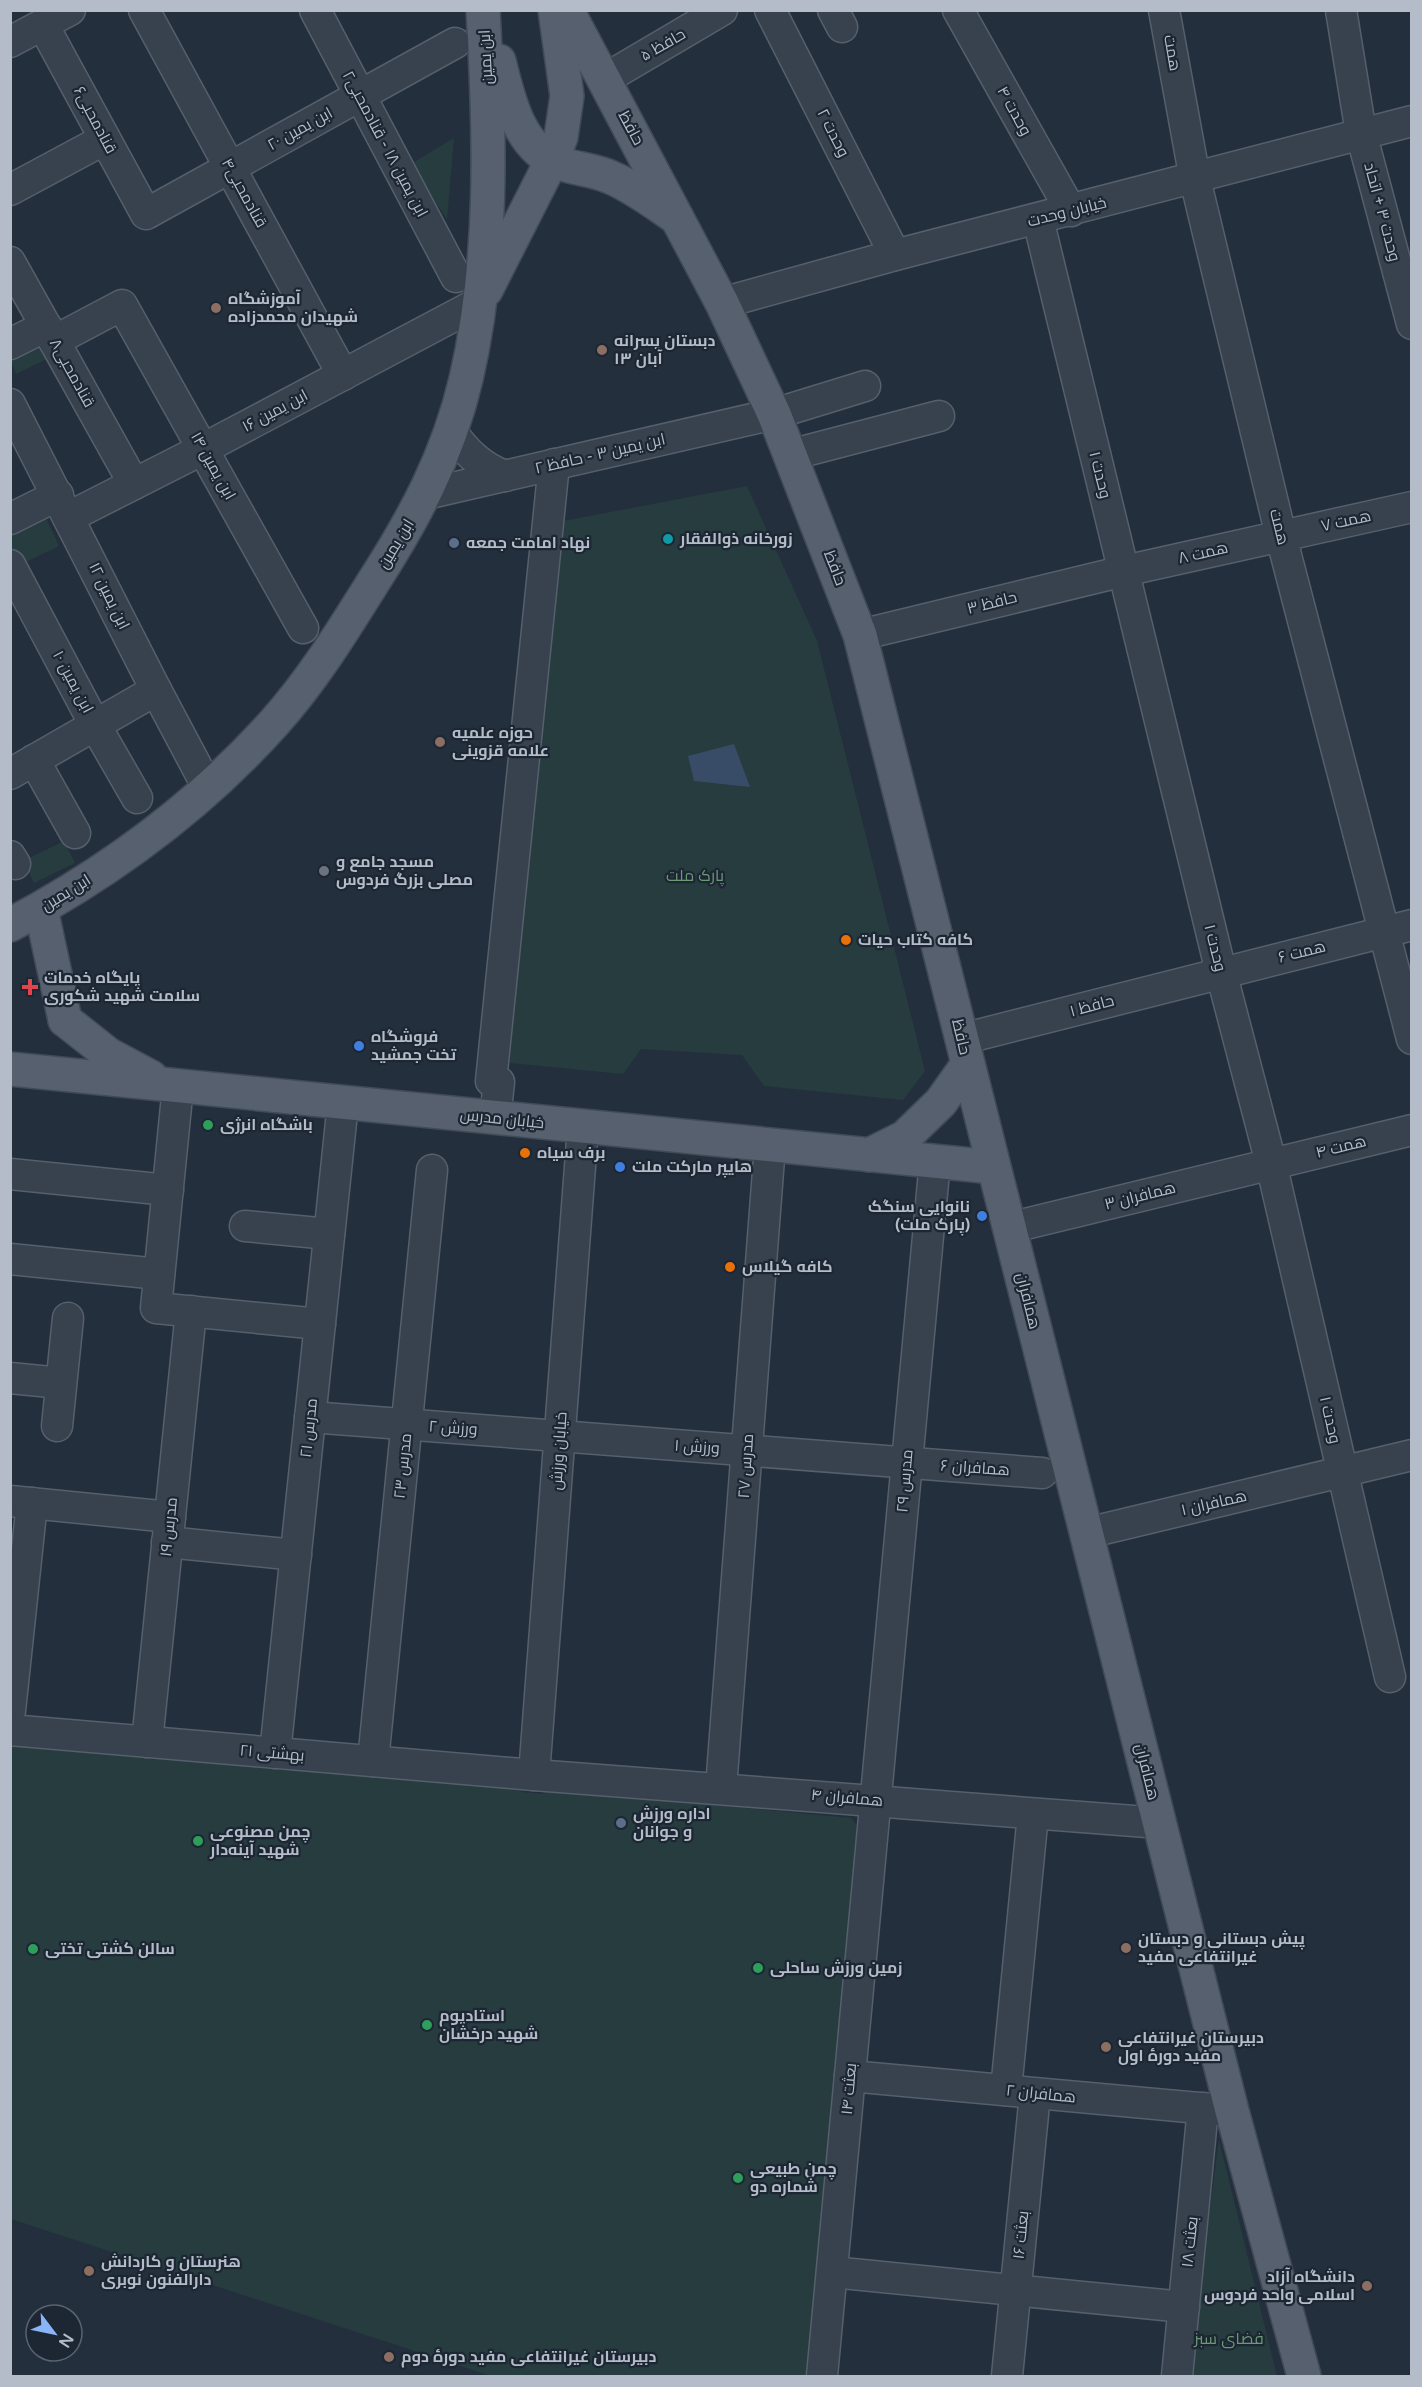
<svg xmlns="http://www.w3.org/2000/svg" width="1422" height="2387" font-family="'Varela Round',Cairo,sans-serif">
  <style>
    .green { fill: #263c3f }
    .water { fill: #394c67 }
    .lines { fill: none; stroke-linecap: round; stroke-linejoin: round }
    .minor-casing { stroke: #565f6c; stroke-width: 33 }
    .major-casing { stroke: #414a57; stroke-width: 36 }
    .minor { stroke: #38414e; stroke-width: 30 }
    .major { stroke: #56606e; stroke-width: 33 }
    .education-dot { fill: #8d6e63; stroke: #1d2633; stroke-width: 2 }
    .culture-dot { fill: #0f9aa8; stroke: #1d2633; stroke-width: 2 }
    .service-dot { fill: #5c6f8a; stroke: #1d2633; stroke-width: 2 }
    .worship-dot { fill: #6b7280; stroke: #1d2633; stroke-width: 2 }
    .food-dot { fill: #e8710a; stroke: #1d2633; stroke-width: 2 }
    .health-dot { fill: #e0444e; stroke: #1d2633; stroke-width: 2 }
    .shop-dot { fill: #3f7fe0; stroke: #1d2633; stroke-width: 2 }
    .leisure-dot { fill: #2e9e5b; stroke: #1d2633; stroke-width: 2 }
    .labels { text-anchor: middle; dominant-baseline: central; stroke-width: 4.5; stroke-linejoin: round; paint-order: stroke }
    .street-label { font-size: 16px; fill: #b4bcc9; stroke: #1d2633 }
    .poi-label { font-size: 16px; font-weight: bold; fill: #b4bcc9; stroke: #1d2633; text-anchor: start }
    .park-label { font-size: 16px; fill: #6b9a76; stroke: #1d2633 }
  </style>
  <rect width="100%" height="100%" fill="#242f3e"/>
  <g class="green">
    <polygon points="454,138 447,219 409,165"/>
    <polygon points="42,338 51,357 16,374 11,362 11,353"/>
    <polygon points="747,486 817,641 925,1071 903,1100 764,1086 742,1055 641,1049 623,1074 501,1062 553,523"/>
    <polygon points="44,514 59,546 20,565 11,546 11,531"/>
    <polygon points="64,841 75,863 34,883 23,861"/>
    <polygon points="11,1737 515,1786 522,1792 543,1794 548,1789 851,1818 861,1830 809,2376 491,2376 11,2219"/>
    <polygon points="1219,2140 1277,2376 1187,2376"/>
  </g>
  <polygon class="water" points="734,744 750,787 694,781 688,756"/>
  <g class="lines">
    <defs>
      <g id="minor">
        <polyline points="144,10 343,375"/>
        <polyline points="315,10 456,277"/>
        <polyline points="770,10 895,255"/>
        <polyline points="833,10 842,27"/>
        <polyline points="958,10 1071,211"/>
        <polyline points="1164,10 1195,179 1281,536 1412,1039"/>
        <polyline points="1341,10 1361,133 1412,324"/>
        <polyline points="43,25 146,214 455,43"/>
        <polyline points="10,42 70,10"/>
        <polyline points="605,79 722,10"/>
        <polyline points="10,190 105,139"/>
        <polyline points="1038,219 1221,972 1271,1163 1390,1677"/>
        <polyline points="10,262 134,484"/>
        <polyline points="722,303 895,255 1412,121"/>
        <polyline points="54,341 122,305 303,628"/>
        <polyline points="10,344 46,326"/>
        <polyline points="10,404 156,690 208,788"/>
        <path d="M451,431C466,452 481,467 505,476"/>
        <polyline points="790,455 939,416"/>
        <polyline points="426,494 774,414 865,386"/>
        <polyline points="69,517 203,449 480,302"/>
        <polyline points="10,519 58,495"/>
        <polyline points="10,565 95,725 137,798"/>
        <polyline points="860,635 1124,571 1412,507"/>
        <polyline points="34,760 75,833"/>
        <polyline points="10,774 156,690"/>
        <polyline points="10,856 15,864"/>
        <polyline points="962,1039 1412,925"/>
        <polyline points="178,1086 156,1308 320,1324"/>
        <polyline points="495,1118 499,1082 491,1081 554,464"/>
        <polyline points="10,1174 168,1190"/>
        <polyline points="245,1226 329,1234"/>
        <polyline points="1009,1228 1412,1130"/>
        <polyline points="10,1259 159,1274"/>
        <polyline points="10,1378 61,1383"/>
        <polyline points="310,1417 1042,1473"/>
        <polyline points="57,1426 68,1318"/>
        <polyline points="10,1501 170,1517"/>
        <polyline points="1087,1533 1412,1455"/>
        <polyline points="167,1542 296,1555"/>
        <polyline points="10,1711 32,1503"/>
        <polyline points="10,1730 534,1775 1160,1823"/>
        <polyline points="147,1742 191,1311"/>
        <polyline points="275,1753 343,1103"/>
        <polyline points="373,1761 432,1170"/>
        <polyline points="534,1775 583,1127"/>
        <polyline points="721,1788 770,1145"/>
        <polyline points="850,2076 1232,2111"/>
        <polyline points="1006,2090 1033,1814"/>
        <polyline points="832,2272 1184,2307"/>
        <polyline points="822,2376 935,1161"/>
        <polyline points="1007,2376 1035,2094"/>
        <polyline points="1177,2376 1203,2108"/>
      </g>
      <g id="major">
        <polyline points="567,10 722,303 774,414 860,635 1232,2111 1304,2376"/>
        <path d="M499,61C508,96 517,142 552,160C570,169 592,169 610,177C634,187 656,204 677,218"/>
        <polyline points="486,290 552,160 561,137 567,96 555,10"/>
        <polyline points="41,909 65,1020"/>
        <path d="M10,925C108,873 199,806 273,724C311,682 342,632 372,584C414,519 448,456 466,379C494,259 490,133 483,10"/>
        <polyline points="65,1020 108,1054 151,1077"/>
        <polyline points="10,1069 993,1167"/>
        <polyline points="869,1155 905,1137 941,1102 968,1064"/>
      </g>
    </defs>
    <use href="#minor" class="minor-casing"/>
    <use href="#major" class="major-casing"/>
    <use href="#minor" class="minor"/>
    <use href="#major" class="major"/>
  </g>
  <g class="education-dot">
    <circle cx="216" cy="308" r="6"/>
    <circle cx="602" cy="350" r="6"/>
    <circle cx="440" cy="742" r="6"/>
    <circle cx="1126" cy="1948" r="6"/>
    <circle cx="1106" cy="2047" r="6"/>
    <circle cx="89" cy="2271" r="6"/>
    <circle cx="1367" cy="2286" r="6"/>
    <circle cx="389" cy="2357" r="6"/>
  </g>
  <circle class="culture-dot" cx="668" cy="539" r="6"/>
  <g class="service-dot">
    <circle cx="454" cy="543" r="6"/>
    <circle cx="621" cy="1823" r="6"/>
  </g>
  <circle class="worship-dot" cx="324" cy="871" r="6"/>
  <g class="food-dot">
    <circle cx="846" cy="940" r="6"/>
    <circle cx="525" cy="1153" r="6"/>
    <circle cx="730" cy="1267" r="6"/>
  </g>
  <path class="health-dot" d="M27 978h6v6h6v6h-6v6h-6v-6h-6v-6h6z"/>
  <g class="shop-dot">
    <circle cx="359" cy="1046" r="6"/>
    <circle cx="620" cy="1167" r="6"/>
    <circle cx="982" cy="1216" r="6"/>
  </g>
  <g class="leisure-dot">
    <circle cx="208" cy="1125" r="6"/>
    <circle cx="198" cy="1841" r="6"/>
    <circle cx="33" cy="1949" r="6"/>
    <circle cx="758" cy="1968" r="6"/>
    <circle cx="427" cy="2025" r="6"/>
    <circle cx="738" cy="2178" r="6"/>
  </g>
  <g class="labels">
    <g class="street-label">
      <text transform="translate(663 45) rotate(-30)">حافظ ۵</text>
      <text transform="translate(1172 53) rotate(80)">همت</text>
      <text transform="translate(486 57) rotate(-93)">ابن یمین</text>
      <text transform="translate(1014 111) rotate(61)">وحدت ۴</text>
      <text transform="translate(95 120) rotate(62)">قنادمحبی۶</text>
      <text transform="translate(631 128) rotate(62)">حافظ</text>
      <text transform="translate(300 129) rotate(-29)">ابن یمین ۲۰</text>
      <text transform="translate(833 133) rotate(63)">وحدت ۲</text>
      <text transform="translate(385 144) rotate(62)">ابن یمین ۱۸ - قنادمحبی۲</text>
      <text transform="translate(244 193) rotate(61)">قنادمحبی۴</text>
      <text transform="translate(1067 212) rotate(-14)">خیابان وحدت</text>
      <text transform="translate(1382 212) rotate(75)">وحدت ۳ + اتحاد</text>
      <text transform="translate(72 373) rotate(61)">قنادمحبی۸</text>
      <text transform="translate(275 411) rotate(-28)">ابن یمین ۱۶</text>
      <text transform="translate(600 454) rotate(-13)">ابن یمین ۳ - حافظ ۲</text>
      <text transform="translate(213 466) rotate(61)">ابن یمین ۱۴</text>
      <text transform="translate(1100 475) rotate(76)">وحدت ۱</text>
      <text transform="translate(1346 521) rotate(-12)">همت ۷</text>
      <text transform="translate(1279 527) rotate(76)">همت</text>
      <text transform="translate(396 544) rotate(-59)">ابن یمین</text>
      <text transform="translate(1203 553) rotate(-13)">همت ۸</text>
      <text transform="translate(835 568) rotate(69)">حافظ</text>
      <text transform="translate(109 596) rotate(64)">ابن یمین ۱۲</text>
      <text transform="translate(992 603) rotate(-14)">حافظ ۳</text>
      <text transform="translate(73 682) rotate(62)">ابن یمین ۱۰</text>
      <text transform="translate(66 893) rotate(-32)">ابن یمین</text>
      <text transform="translate(1215 948) rotate(76)">وحدت ۱</text>
      <text transform="translate(1302 952) rotate(-14)">همت ۶</text>
      <text transform="translate(1092 1006) rotate(-15)">حافظ ۱</text>
      <text transform="translate(961 1037) rotate(77)">حافظ</text>
      <text transform="translate(502 1119) rotate(6)">خیابان مدرس</text>
      <text transform="translate(1341 1147) rotate(-14)">همت ۴</text>
      <text transform="translate(1140 1196) rotate(-14)">همافران ۳</text>
      <text transform="translate(1028 1301) rotate(76)">همافران</text>
      <text transform="translate(1330 1420) rotate(77)">وحدت ۱</text>
      <text transform="translate(309 1428) rotate(-84)">مدرس ۲۱</text>
      <text transform="translate(453 1428) rotate(4)">ورزش ۲</text>
      <text transform="translate(697 1447) rotate(4)">ورزش ۱</text>
      <text transform="translate(559 1451) rotate(-86)">خیابان ورزش</text>
      <text transform="translate(403 1466) rotate(-84)">مدرس ۲۳</text>
      <text transform="translate(746 1466) rotate(-86)">مدرس ۲۷</text>
      <text transform="translate(975 1468) rotate(4)">همافران ۶</text>
      <text transform="translate(905 1481) rotate(-85)">مدرس ۲۹</text>
      <text transform="translate(1214 1503) rotate(-13)">همافران ۱</text>
      <text transform="translate(169 1527) rotate(-84)">مدرس ۱۹</text>
      <text transform="translate(272 1753) rotate(5)">بهشتی ۲۱</text>
      <text transform="translate(1147 1772) rotate(76)">همافران</text>
      <text transform="translate(847 1798) rotate(5)">همافران ۴</text>
      <text transform="translate(849 2089) rotate(-85)">بعثت ۱۴</text>
      <text transform="translate(1041 2094) rotate(6)">همافران ۲</text>
      <text transform="translate(1021 2235) rotate(-84)">بعثت ۱۶</text>
      <text transform="translate(1190 2242) rotate(-84)">بعثت ۱۸</text>
    </g>
    <g class="poi-label">
      <text x="228" y="299">آموزشگاه<tspan x="228" dy="18">شهیدان محمدزاده</tspan></text>
      <text x="614" y="341">دبستان پسرانه<tspan x="614" dy="18">۱۳ آبان</tspan></text>
      <text x="680" y="539">زورخانه ذوالفقار</text>
      <text x="466" y="543">نهاد امامت جمعه</text>
      <text x="452" y="733">حوزه علمیه<tspan x="452" dy="18">علامه قزوینی</tspan></text>
      <text x="336" y="862">مسجد جامع و<tspan x="336" dy="18">مصلی بزرگ فردوس</tspan></text>
      <text x="858" y="940">کافه کتاب حیات</text>
      <text x="44" y="978">پایگاه خدمات<tspan x="44" dy="18">سلامت شهید شکوری</tspan></text>
      <text x="371" y="1037">فروشگاه<tspan x="371" dy="18">تخت جمشید</tspan></text>
      <text x="220" y="1125">باشگاه انرژی</text>
      <text x="537" y="1153">برف سیاه</text>
      <text x="632" y="1167">هایپر مارکت ملت</text>
      <text x="970" y="1207" text-anchor="end">نانوایی سنگک<tspan x="970" dy="18">(پارک ملت)</tspan></text>
      <text x="742" y="1267">کافه گیلاس</text>
      <text x="633" y="1814">اداره ورزش<tspan x="633" dy="18">و جوانان</tspan></text>
      <text x="210" y="1832">چمن مصنوعی<tspan x="210" dy="18">شهید آینه‌دار</tspan></text>
      <text x="1138" y="1939">پیش دبستانی و دبستان<tspan x="1138" dy="18">غیرانتفاعی مفید</tspan></text>
      <text x="45" y="1949">سالن کشتی تختی</text>
      <text x="770" y="1968">زمین ورزش ساحلی</text>
      <text x="439" y="2016">استادیوم<tspan x="439" dy="18">شهید درخشان</tspan></text>
      <text x="1118" y="2038">دبیرستان غیرانتفاعی<tspan x="1118" dy="18">مفید دورهٔ اول</tspan></text>
      <text x="750" y="2169">چمن طبیعی<tspan x="750" dy="18">شماره دو</tspan></text>
      <text x="101" y="2262">هنرستان و کاردانش<tspan x="101" dy="18">دارالفنون نوبری</tspan></text>
      <text x="1355" y="2277" text-anchor="end">دانشگاه آزاد<tspan x="1355" dy="18">اسلامی واحد فردوس</tspan></text>
      <text x="401" y="2357">دبیرستان غیرانتفاعی مفید دورهٔ دوم</text>
    </g>
    <g class="park-label">
      <text x="695" y="876">پارک ملت</text>
      <text x="1229" y="2339">فضای سبز</text>
    </g>
  </g>
  <rect width="1422" height="2387" fill="none" stroke="#b4bcc9" stroke-width="24"/>
  <g transform="translate(54 2333) rotate(122)"><circle r="28" fill="#1d2633" stroke="#59626f" stroke-width="1.5"/>
  <path d="M0-4.5L10 22L0 15L-10 22Z" fill="#8ab4f8"/>
  <text y="-9" font-size="16" font-weight="bold" text-anchor="middle" fill="#b4bcc9">N</text>
  </g>
</svg>
